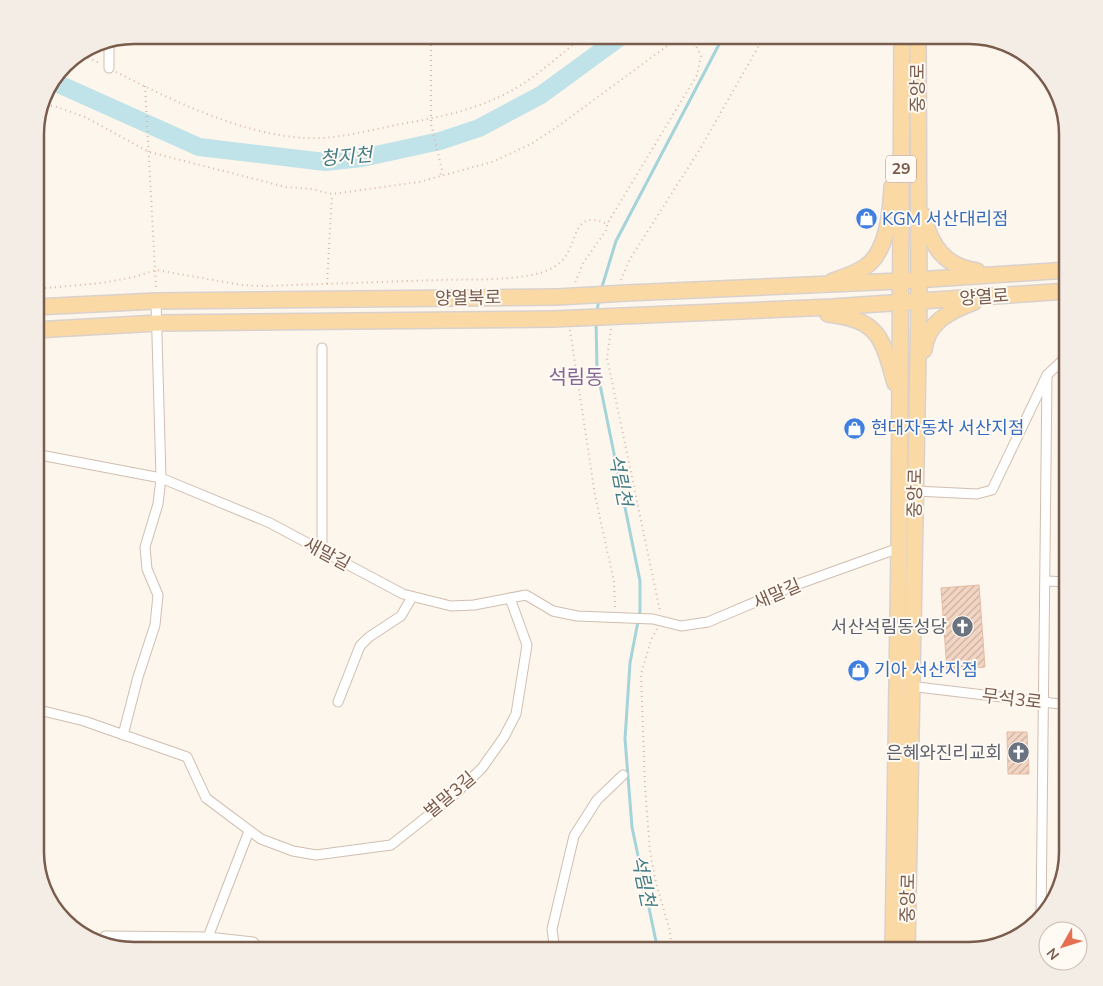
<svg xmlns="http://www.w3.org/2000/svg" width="1103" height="986" font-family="'Nunito Sans','Noto Sans KR',sans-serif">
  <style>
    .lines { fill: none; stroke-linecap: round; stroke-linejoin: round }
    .stream { stroke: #a5d3da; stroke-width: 3 }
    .river { stroke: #bfe3e8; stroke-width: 18 }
    .building { fill: url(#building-hatch); stroke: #e6bba3 }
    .minor-casing { stroke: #d1beb0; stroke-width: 11 }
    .primary-casing { stroke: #dad1cd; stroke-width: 18 }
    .path { stroke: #d9b8a5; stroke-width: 2; stroke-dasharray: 1 4; stroke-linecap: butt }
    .minor { stroke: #fff; stroke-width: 9 }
    .primary { stroke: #fbd9a5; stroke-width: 15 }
    .primary-bridge-casing { stroke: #dad1cd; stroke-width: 18; stroke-linecap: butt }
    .primary-bridge { stroke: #fbd9a5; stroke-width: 15 }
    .labels { text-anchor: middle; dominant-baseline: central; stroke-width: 4; stroke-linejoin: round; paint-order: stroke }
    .shield { fill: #fffaf3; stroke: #a28b7f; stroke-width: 1 }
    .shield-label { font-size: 16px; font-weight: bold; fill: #7a5c4d }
    .street-label { font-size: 18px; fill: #7a5c4d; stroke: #fffaf3 }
    .shop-label { font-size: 18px; fill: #366cbe; stroke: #fffaf3; text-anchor: start }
    .worship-label { font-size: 18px; fill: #5b616d; stroke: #fffaf3; text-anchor: end }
    .water-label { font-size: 19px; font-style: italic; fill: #437c86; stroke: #fffaf3 }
    .quarter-label { font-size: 20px; fill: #846695; stroke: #fffaf3 }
    .rim { fill: none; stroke: #7a5c4d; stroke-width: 2.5 }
  </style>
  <defs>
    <pattern id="building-hatch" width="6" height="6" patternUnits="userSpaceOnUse" patternTransform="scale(1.25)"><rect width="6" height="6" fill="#f3d5c3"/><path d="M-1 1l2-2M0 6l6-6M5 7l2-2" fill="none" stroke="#cab0a1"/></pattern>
  </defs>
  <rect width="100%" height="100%" fill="#fdf6ec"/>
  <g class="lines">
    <g class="stream">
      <polyline points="605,35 609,45"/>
      <polyline points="601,290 616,241 724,35"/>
      <polyline points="597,312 599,298"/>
      <polyline points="596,320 597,370 640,581 640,611 630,663 625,739 632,827 658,951"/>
    </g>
    <polyline class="river" points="52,81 199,147 325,162 362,158 440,141 479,128 541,95 623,35"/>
  </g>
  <g class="building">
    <polygon points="979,585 985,667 947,670 941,588"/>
    <polygon points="1007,732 1027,732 1029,774 1008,774"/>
    <polygon points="942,946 968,948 968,951 942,951"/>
  </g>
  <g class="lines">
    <defs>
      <g id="minor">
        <polyline points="109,68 109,40"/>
        <polyline points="35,454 161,478 270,523 403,594 451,606 474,605 526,595 553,611 577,616 653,619 681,626 708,622 793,586 899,548"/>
        <polyline points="915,491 977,494 992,490 1047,375 1068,355"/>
        <polyline points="322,551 322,348"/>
        <polyline points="1046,581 1068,582"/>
        <polyline points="909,686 1068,705"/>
        <polyline points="338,702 360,646 369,637 401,616 412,597"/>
        <polyline points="35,709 84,721 187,757 206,798 261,839 293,851 316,855 391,845 454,795 482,768 504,737 516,714 527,645 510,598"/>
        <polyline points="123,735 138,677 155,625 158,595 147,569 145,547 158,504 161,478 156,301"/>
        <polyline points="1041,919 1047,375"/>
        <polyline points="63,921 100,943 105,936 208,937 253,942 262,951"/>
        <polyline points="208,937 249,831"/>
        <polyline points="555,951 552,929 574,836 597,800 623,775"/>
        <polyline points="720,951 726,949 740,951"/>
      </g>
      <g id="primary">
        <path d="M923,215C931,246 944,266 977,271"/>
        <path d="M833,281C846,276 861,272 871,262C888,245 891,209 892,187"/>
        <polyline points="627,293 900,281 1068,270"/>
        <polyline points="35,307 156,301 558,297"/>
        <path d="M828,314C878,320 882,336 895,383"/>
        <polyline points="623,316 832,307 1068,291"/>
        <polyline points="35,330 158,323 553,319"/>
        <path d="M924,350C927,322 950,311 974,302"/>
        <polyline points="893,951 899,548 902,35"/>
        <polyline points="907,951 919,301 918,35"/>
      </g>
    </defs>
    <use href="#minor" class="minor-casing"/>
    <use href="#primary" class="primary-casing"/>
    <g class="path">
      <polyline points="431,35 431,124 442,170 440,176"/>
      <polyline points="79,53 101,64"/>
      <path d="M116,72C171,100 241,134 304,138C336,140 370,130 401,124C436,118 471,111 503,95C533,81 559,55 585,35"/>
      <polyline points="145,86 156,288"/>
      <polyline points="41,105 54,106 85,117 149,152 286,187 311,189 332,194 419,182 492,162 531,144 557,127 667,46 680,40 694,42 701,56 697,75 607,224 607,229 583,263 575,283"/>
      <polyline points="621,280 630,259 700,149 765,35"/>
      <polyline points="327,284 332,194"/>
      <path d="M35,289L102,283L134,277L156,270L242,285L265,286C322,284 380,282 437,280C469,279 505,281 536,274C546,272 559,266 565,257C578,239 574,209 607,224"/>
      <polyline points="611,329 607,358 660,611"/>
      <polyline points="570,330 595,495 614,582 615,608"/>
      <polyline points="657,629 651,640 641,674 645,786 650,852 656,883 670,931 672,951"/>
    </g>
    <use href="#minor" class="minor"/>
    <use href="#primary" class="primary"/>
    <defs>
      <g id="primary-bridge">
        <polyline points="558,297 627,293"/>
        <polyline points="553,319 623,316"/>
      </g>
    </defs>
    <use href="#primary-bridge" class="primary-bridge-casing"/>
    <use href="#primary-bridge" class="primary-bridge"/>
  </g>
  <defs>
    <symbol id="shop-disc" viewBox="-11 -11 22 22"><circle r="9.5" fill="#3f7fe0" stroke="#fffaf3"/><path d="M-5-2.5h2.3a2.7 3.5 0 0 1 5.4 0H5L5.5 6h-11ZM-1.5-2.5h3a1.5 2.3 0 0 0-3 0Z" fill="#fff"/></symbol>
    <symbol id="church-disc" viewBox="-11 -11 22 22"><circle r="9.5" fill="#6b7280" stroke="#fffaf3"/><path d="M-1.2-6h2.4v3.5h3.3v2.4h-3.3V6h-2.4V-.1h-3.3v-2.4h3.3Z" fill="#fff"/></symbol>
  </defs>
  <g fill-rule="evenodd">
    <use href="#shop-disc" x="854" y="206" width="25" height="25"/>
    <use href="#shop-disc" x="842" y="416" width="25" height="25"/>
    <use href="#church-disc" x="950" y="614" width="25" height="25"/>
    <use href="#shop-disc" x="846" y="658" width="25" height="25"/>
    <use href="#church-disc" x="1006" y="740" width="25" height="25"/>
  </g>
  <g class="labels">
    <rect class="shield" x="886" y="155.5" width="30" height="27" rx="4"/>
    <g class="shield-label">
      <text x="901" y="169">29</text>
    </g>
    <g class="street-label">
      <text transform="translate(918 88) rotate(-90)">중앙로</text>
      <text transform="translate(984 297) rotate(-4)">양열로</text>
      <text transform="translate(468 298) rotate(-1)">양열북로</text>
      <text transform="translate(915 493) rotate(-89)">중앙로</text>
      <text transform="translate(327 554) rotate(28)">새말길</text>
      <text transform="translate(777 594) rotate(-23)">새말길</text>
      <text transform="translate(1012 699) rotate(7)">무석3로</text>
      <text transform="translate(450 795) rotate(-40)">벌말3길</text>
      <text transform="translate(908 898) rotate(-89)">중앙로</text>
    </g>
    <g class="shop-label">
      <text x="882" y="219">KGM 서산대리점</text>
      <text x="871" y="428">현대자동차 서산지점</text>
      <text x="874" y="670">기아 서산지점</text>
    </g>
    <g class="worship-label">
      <text x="947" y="627">서산석림동성당</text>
      <text x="1002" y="753">은혜와진리교회</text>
    </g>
    <g class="water-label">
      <text transform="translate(346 157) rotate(-5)">청지천</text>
      <text transform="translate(620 480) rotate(79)">석림천</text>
      <text transform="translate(643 881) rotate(78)">석림천</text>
    </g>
    <g class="quarter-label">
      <text x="576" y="377">석림동</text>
    </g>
  </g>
  <path d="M0 0H1103V986H0ZM134 44H969A90 90 0 0 1 1059 134V852A90 90 0 0 1 969 942H134A90 90 0 0 1 44 852V134A90 90 0 0 1 134 44Z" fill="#f4ede6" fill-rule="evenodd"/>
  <path class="rim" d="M134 44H969A90 90 0 0 1 1059 134V852A90 90 0 0 1 969 942H134A90 90 0 0 1 44 852V134A90 90 0 0 1 134 44Z"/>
  <g transform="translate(1063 946) rotate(231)"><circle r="24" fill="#fffaf3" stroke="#cabbb1"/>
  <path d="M0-4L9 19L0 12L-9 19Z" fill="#e76f51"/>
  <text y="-8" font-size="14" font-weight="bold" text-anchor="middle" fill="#7a5c4d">N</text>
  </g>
</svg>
